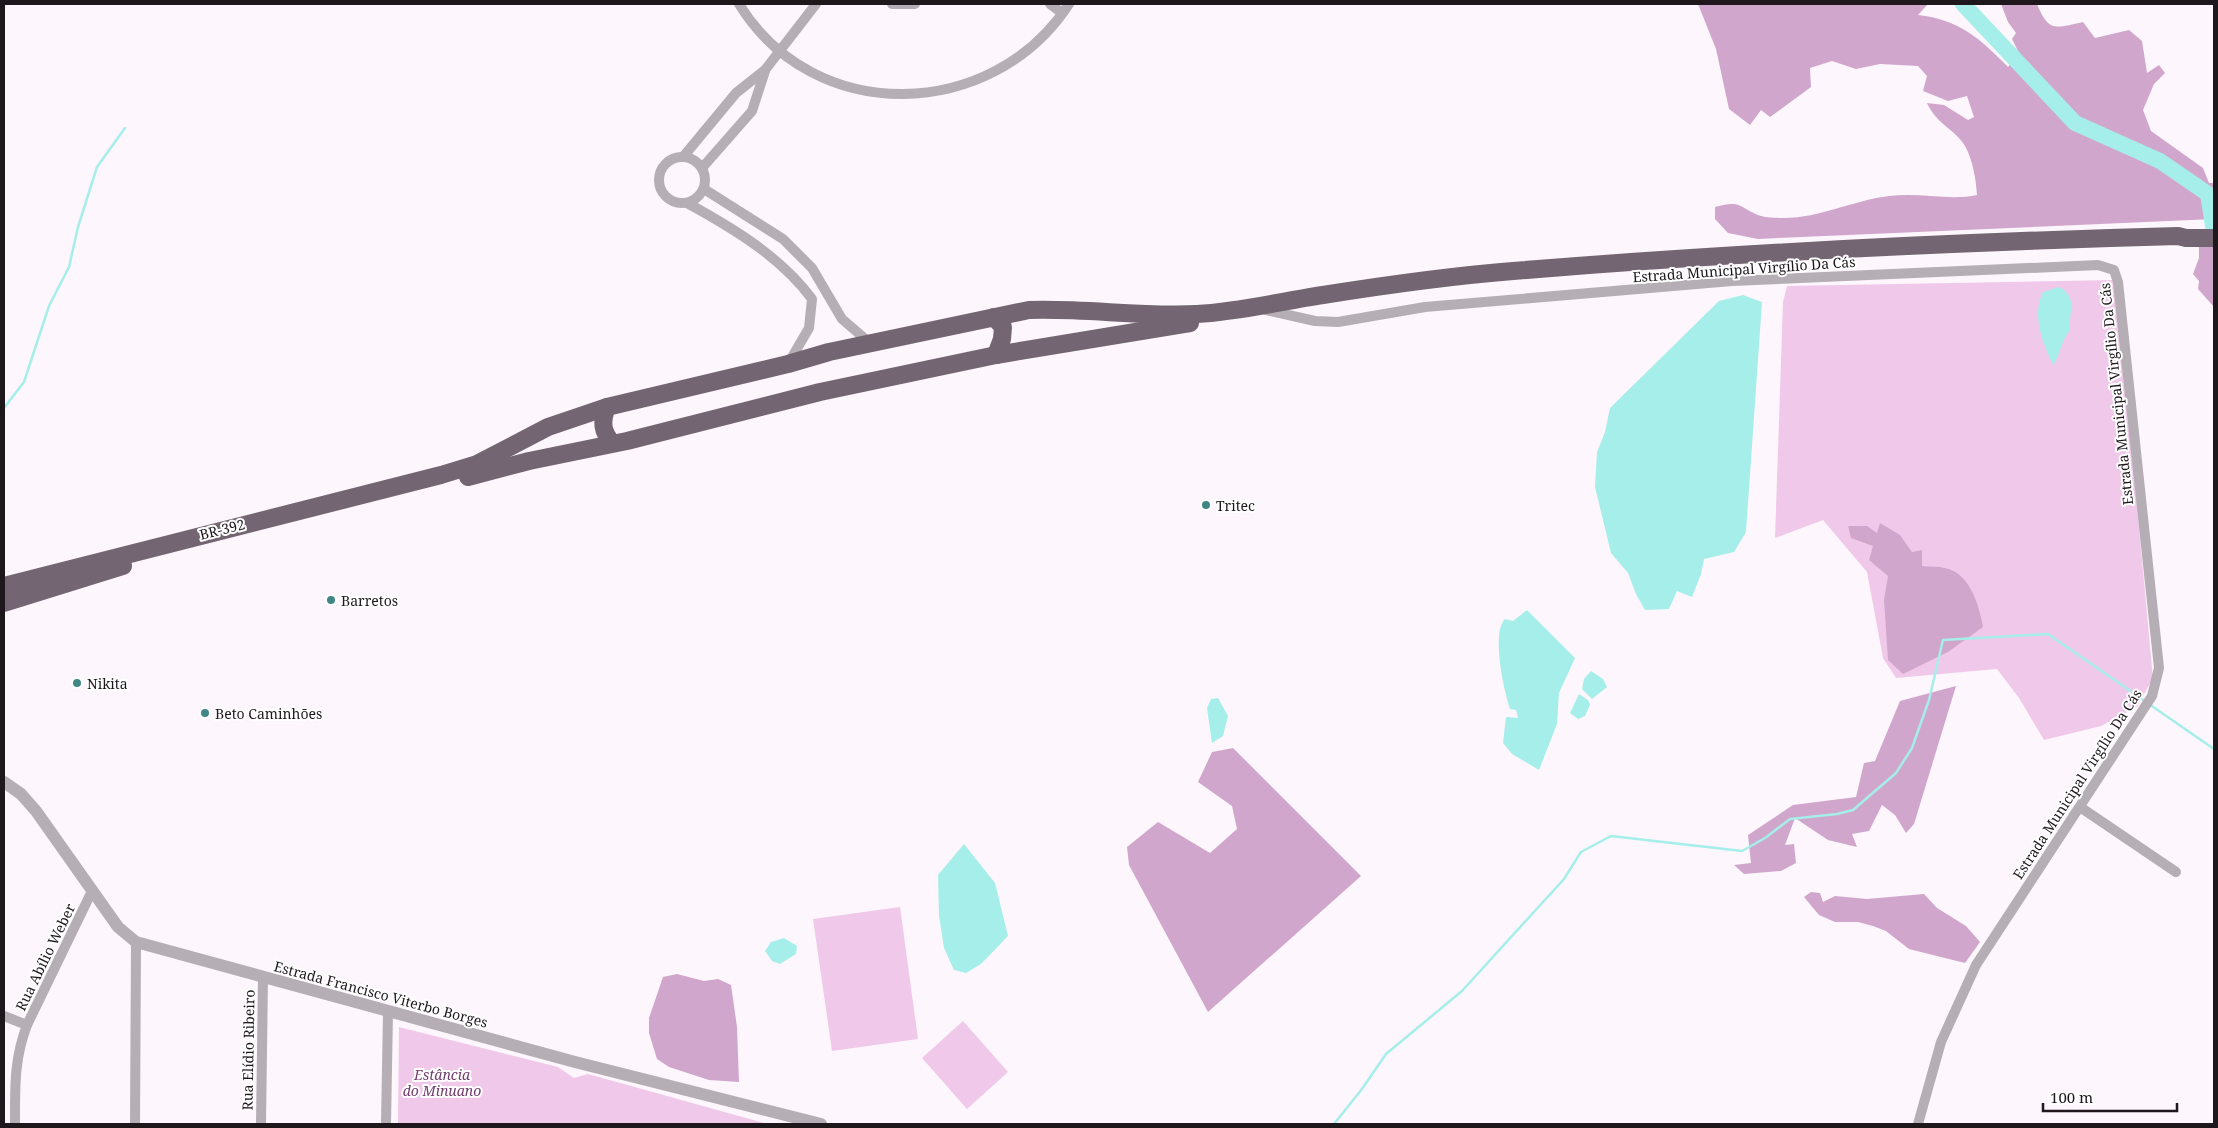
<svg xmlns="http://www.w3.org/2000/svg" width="2218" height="1128" font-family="'Noto Serif',serif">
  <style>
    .green { fill: #f0c9ea }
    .forest { fill: #d1a6cc }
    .water { fill: #a5eeea }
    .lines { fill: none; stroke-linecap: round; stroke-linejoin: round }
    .stream { stroke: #a5eeea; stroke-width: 2.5 }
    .river { stroke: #a5eeea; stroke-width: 16 }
    .minor { stroke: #b5aeb4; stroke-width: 10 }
    .tertiary { stroke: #b5aeb4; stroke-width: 12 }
    .trunk { stroke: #736571; stroke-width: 18 }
    .poi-dot { fill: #3f8785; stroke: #fff; stroke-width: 2 }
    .labels { text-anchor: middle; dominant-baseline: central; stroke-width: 4; stroke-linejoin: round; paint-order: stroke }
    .street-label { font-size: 14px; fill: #1e181d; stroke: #fff }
    .poi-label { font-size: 14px; fill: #1e181d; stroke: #fff; text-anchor: start }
    .park-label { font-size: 14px; font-style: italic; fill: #723c6d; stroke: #fff }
  </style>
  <rect width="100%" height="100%" fill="#fdf6fc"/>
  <g class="green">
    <polygon points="2116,280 2153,678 2137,707 2101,726 2044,740 2019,698 1997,669 1896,678 1883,658 1867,572 1823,520 1775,538 1783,302 1787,286"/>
    <polygon points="900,907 918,1039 832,1051 813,919"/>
    <polygon points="963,1021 1008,1072 967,1109 922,1058"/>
    <polygon points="399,1027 558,1067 574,1078 588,1074 768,1124 398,1124"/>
  </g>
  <g class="forest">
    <path d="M1698,4H1928L1918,15C1958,19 1981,39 2008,67L2019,53L2012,39L2016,33L2008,22L2001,4H2037C2049,33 2055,28 2083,22L2095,38L2129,30L2142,41L2147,73L2159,65L2165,73L2154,84L2143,110L2151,131L2203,168L2209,183H2214V219L1758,239L1728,233L1715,219V207C1742,199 1739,208 1761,216C1768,218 1778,218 1784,218C1820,218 1854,200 1889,196C1920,192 1949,201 1977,195C1976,180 1973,160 1965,146C1956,130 1937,125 1927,103L1944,105L1968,120L1974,117L1967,96L1948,101L1923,91L1927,76L1918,66L1880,64L1856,69L1832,61L1810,68L1811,87L1770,117L1761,110L1750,125L1729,109L1716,49Z"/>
    <polygon points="2214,244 2214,307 2198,289 2199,281 2193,274 2199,258 2199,245"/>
    <path d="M1880,523L1900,535L1912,552L1922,550V566C1929,567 1938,566 1945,568C1970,573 1979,605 1983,627L1948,652L1903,674L1888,660L1884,600L1888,576L1869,560L1873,546L1851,538L1848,526H1867L1877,533Z"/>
    <polygon points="1956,686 1914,824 1906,833 1895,815 1882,805 1869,831 1852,834 1857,847 1828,840 1795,818 1785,845 1794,844 1796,863 1781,871 1744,874 1734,865 1751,863 1748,835 1793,805 1856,797 1864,763 1875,761 1900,701"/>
    <polygon points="1233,748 1361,876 1208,1012 1129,865 1127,847 1158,822 1210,853 1237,829 1232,806 1198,782 1212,752"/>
    <polygon points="1811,892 1820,893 1823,902 1835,896 1867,899 1924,894 1937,908 1966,926 1980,942 1965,963 1909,949 1886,931 1873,926 1858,922 1835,922 1819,915 1804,897"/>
    <polygon points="677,974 704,981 718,979 731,985 737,1027 739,1082 709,1080 669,1067 657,1059 649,1033 649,1018 663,977"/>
  </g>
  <g class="water">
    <path d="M2059,287C2079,298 2068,312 2070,330C2061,340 2061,354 2053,365C2043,343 2031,316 2043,292Z"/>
    <polygon points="1743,295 1762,302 1746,532 1734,552 1704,559 1701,574 1692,597 1677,591 1669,609 1645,610 1636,594 1628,573 1611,553 1595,487 1597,452 1605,432 1610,408 1719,301"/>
    <path d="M1527,610L1575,658L1559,693L1557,724L1539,770L1512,754L1503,743L1506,717L1518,718L1516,710L1510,709C1504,691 1491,633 1505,619L1513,621Z"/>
    <polygon points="1591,671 1603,679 1607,687 1592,699 1582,689 1584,679"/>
    <polygon points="1579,694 1588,700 1590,705 1585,716 1578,719 1570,713"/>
    <polygon points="1218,698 1228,716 1223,736 1212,743 1207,708 1211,699"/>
    <polygon points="964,844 995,883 1008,936 981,964 966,973 954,970 944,948 939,916 938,875"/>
    <polygon points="784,938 797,946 796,954 780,964 772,961 765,951 771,942"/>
  </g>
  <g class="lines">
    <g class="stream">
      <polyline points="4,408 24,382 49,306 69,267 78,227 97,167 125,128"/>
      <polyline points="2149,704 2214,749"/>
      <polyline points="1334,1124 1362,1089 1386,1054 1462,991 1564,879 1581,852 1611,836 1742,851 1765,838 1790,819 1837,814 1853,810 1896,773 1912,748 1929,700 1943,640 2048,634 2145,701"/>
    </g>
    <polyline class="river" points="1963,4 2075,123 2160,161 2208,194 2214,232"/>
    <g class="minor">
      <path d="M739,4C814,126 992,122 1069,4"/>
      <polyline points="892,4 915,4"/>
      <polyline points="1050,4 1062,13"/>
      <circle cx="682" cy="180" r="23"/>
      <polyline points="683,157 736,93 765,70 816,4"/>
      <polyline points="702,168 752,111 765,71"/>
      <polyline points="704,189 783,239 812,268 842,319 870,343"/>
      <path d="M687,203C733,228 781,257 812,299L809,328L788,364"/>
      <polyline points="1266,310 1315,321 1338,322 1425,307 1732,281 2098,265 2114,270 2118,282 2159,668 2152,696 1976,965 1941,1042 1918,1124"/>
      <polyline points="2080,807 2176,872"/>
      <polyline points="4,1016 27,1025"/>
      <path d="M15,1124C15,1088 14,1059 27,1025L92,891"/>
      <polyline points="135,1124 136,942"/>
      <polyline points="261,1124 263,977"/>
      <polyline points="386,1124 388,1012"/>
    </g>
    <polyline class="tertiary" points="4,782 21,794 36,811 118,927 136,942 575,1062 821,1124"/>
    <g class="trunk">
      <polyline points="994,317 1003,327 1002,339 996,355"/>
      <path d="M607,407C601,422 602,431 612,443"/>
      <polyline points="468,477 529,461 627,441 820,392 996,355 1190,323"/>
      <path d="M4,586L441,475L477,464L548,427L607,407L788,364L829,352L1029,310C1085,308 1141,317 1197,314C1239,312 1282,301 1323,295C1386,285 1450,276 1513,271C1734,253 1956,242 2178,236L2186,238H2214"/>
      <polyline points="4,603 123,566"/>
    </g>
  </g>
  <g class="poi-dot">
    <circle cx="1206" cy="505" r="5"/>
    <circle cx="331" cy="600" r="5"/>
    <circle cx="77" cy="683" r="5"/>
    <circle cx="205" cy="713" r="5"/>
  </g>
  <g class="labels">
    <g class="street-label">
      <text transform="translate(1744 269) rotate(-4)">Estrada Municipal Virgílio Da Cás</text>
      <text transform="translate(2116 394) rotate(-96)">Estrada Municipal Virgílio Da Cás</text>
      <text transform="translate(222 529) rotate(-14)">BR-392</text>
      <text transform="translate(2077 784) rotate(-57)">Estrada Municipal Virgílio Da Cás</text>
      <text transform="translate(45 957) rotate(-64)">Rua Abílio Weber</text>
      <text transform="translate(381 994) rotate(15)">Estrada Francisco Viterbo Borges</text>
      <text transform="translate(248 1050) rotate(-89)">Rua Elídio Ribeiro</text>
    </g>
    <g class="poi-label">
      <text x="1216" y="505">Tritec</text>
      <text x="341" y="600">Barretos</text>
      <text x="87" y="683">Nikita</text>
      <text x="215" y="713">Beto Caminhões</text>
    </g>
    <g class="park-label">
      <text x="442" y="1074">Estância<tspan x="442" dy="16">do Minuano</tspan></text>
    </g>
  </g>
  <rect width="2218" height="1128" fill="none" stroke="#1e181d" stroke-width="10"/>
  <path d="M2043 1103v8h134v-8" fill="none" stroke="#1e181d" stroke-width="2.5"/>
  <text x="2050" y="1103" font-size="15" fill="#1e181d" stroke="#ffffff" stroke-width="4" paint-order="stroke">100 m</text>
</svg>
